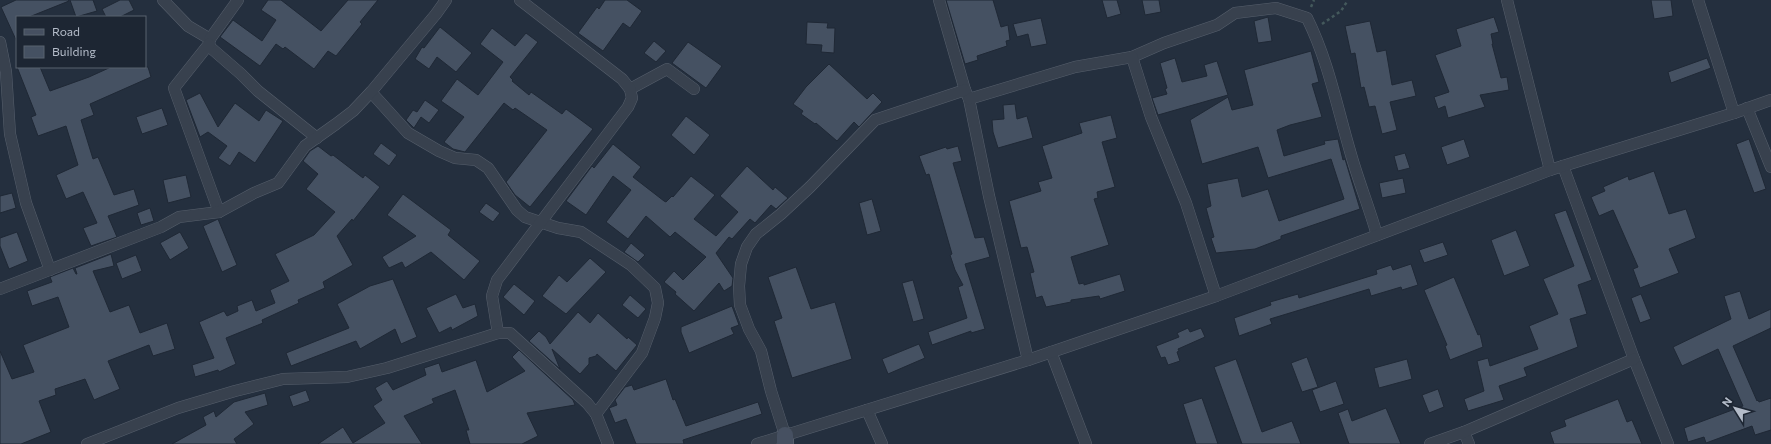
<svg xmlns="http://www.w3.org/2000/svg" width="1771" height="444" font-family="Commissioner,sans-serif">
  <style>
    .building { fill: #455162; stroke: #1f2835 }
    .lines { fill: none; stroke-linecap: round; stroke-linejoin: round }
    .street-casing { stroke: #565f6c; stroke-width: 12 }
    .secondary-casing { stroke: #565f6c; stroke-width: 18 }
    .path { stroke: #44595c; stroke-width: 2.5; stroke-dasharray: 3 3; stroke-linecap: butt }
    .street { stroke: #38414e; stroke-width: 11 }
    .secondary { stroke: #465061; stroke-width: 16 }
  </style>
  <rect width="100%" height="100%" fill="#242f3e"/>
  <g class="building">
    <polygon points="16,0 68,0 69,1 29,17 17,17 17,42 1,7"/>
    <polygon points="70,0 93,0 97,11 76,17"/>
    <polygon points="120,0 129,0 134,10 120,17 106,17 102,9"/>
    <polygon points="268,0 281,0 321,31 348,0 378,0 360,22 362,24 336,56 328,51 314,69 285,47 283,49 276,44 260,66 220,37 233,20 262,41 276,20 261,10"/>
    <polygon points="605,0 627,0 642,11 630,28 623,23 603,51 578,33 597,7 599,9"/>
    <polygon points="946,0 993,0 1001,27 1008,25 1010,40 1006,41 1007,46 977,56 978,60 965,64"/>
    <polygon points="1102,0 1117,0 1121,14 1107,18"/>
    <polygon points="1142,0 1159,0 1161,12 1145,15"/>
    <polygon points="1651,0 1671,0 1673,16 1654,19"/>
    <polygon points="1268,17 1272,41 1258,43 1254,21"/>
    <polygon points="1494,17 1499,32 1491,34 1493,44 1492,44 1501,78 1507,77 1509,90 1480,95 1485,107 1448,118 1445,106 1438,109 1434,97 1449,92 1435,55 1461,46 1456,29"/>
    <polygon points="1041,18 1047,44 1031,47 1028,34 1017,37 1013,24"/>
    <polygon points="1370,21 1377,52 1386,50 1392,85 1412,80 1416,96 1390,102 1397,130 1382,134 1375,106 1369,107 1364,87 1361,88 1355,53 1351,54 1345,26"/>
    <polygon points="807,22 828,23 827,28 835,28 834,53 821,52 822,45 806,44"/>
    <polygon points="440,27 472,53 456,72 437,57 429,69 415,59 422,47 424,48"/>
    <polygon points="492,28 515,46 526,33 538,42 510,77 513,80 512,81 529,95 531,92 562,114 566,109 593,129 530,207 515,195 506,182 547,130 515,108 513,110 504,103 465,152 453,149 444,142 464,117 441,101 457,79 478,95 503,62 480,44"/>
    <polygon points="654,41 666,51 656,62 644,53"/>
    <polygon points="688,42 722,66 706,88 672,63"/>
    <polygon points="1311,51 1319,82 1312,84 1322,117 1290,125 1277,130 1284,156 1325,144 1324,141 1338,139 1343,160 1345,159 1360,209 1281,236 1281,239 1255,249 1216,253 1211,238 1214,237 1206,208 1211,206 1207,184 1238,178 1242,197 1268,189 1279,221 1344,199 1331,159 1268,178 1258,147 1202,164 1190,120 1228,97 1232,110 1253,105 1244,70"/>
    <polygon points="1175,58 1182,82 1207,76 1204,65 1217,61 1228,95 1158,115 1152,98 1167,94 1165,89 1167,88 1160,63"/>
    <polygon points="1707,58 1711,68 1671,83 1668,72"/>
    <polygon points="829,64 867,99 873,93 882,102 859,127 854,122 837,141 816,123 815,124 801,114 803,111 793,104 806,87"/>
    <polygon points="17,67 40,67 50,91 89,77 111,67 148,67 151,77 90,104 94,115 81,120 93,159 98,157 114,195 134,189 139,205 108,216 117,237 91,246 83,228 97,223 83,192 66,199 56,175 78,165 66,126 38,136 31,117 36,115"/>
    <polygon points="200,93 218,127 235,103 259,121 266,110 283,121 255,163 239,152 230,166 218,158 227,146 208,132 200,137 186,100"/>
    <polygon points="425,100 439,110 429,123 421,117 414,128 406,120 413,110 417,112"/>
    <polygon points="1015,104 1017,119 1027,116 1033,138 998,148 993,132 992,120 1004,119 1003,105"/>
    <polygon points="162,108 168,125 142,134 136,117"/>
    <polygon points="1111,115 1117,138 1102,142 1115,187 1097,192 1098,198 1094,199 1109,245 1071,257 1079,284 1084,283 1084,285 1120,274 1125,291 1100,299 1099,296 1071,300 1071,302 1046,307 1042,296 1036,298 1030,273 1034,272 1027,247 1021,248 1009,201 1041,191 1038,182 1052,178 1042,146 1082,133 1079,123"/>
    <polygon points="686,116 710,135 694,155 671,135"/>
    <polygon points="1464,139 1470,157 1447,165 1441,147"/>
    <polygon points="1749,139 1766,189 1754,193 1736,144"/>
    <polygon points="381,143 397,155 389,166 373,154"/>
    <polygon points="613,144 641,167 633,177 664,201 666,202 672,196 673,197 691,176 715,195 694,219 716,236 738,212 720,196 747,166 773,190 775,187 788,198 776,209 771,205 755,223 750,219 732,239 729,237 716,253 733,278 732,286 724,291 719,283 694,311 675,294 676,292 664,282 674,271 683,280 706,257 675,232 670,237 646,216 628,239 606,222 631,190 613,176 586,215 566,201 592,166 594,168"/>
    <polygon points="318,146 331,156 333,155 363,178 365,175 380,187 353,221 352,219 337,236 353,265 323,282 325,288 298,300 299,303 262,320 263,323 226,338 236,364 219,372 218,370 195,377 192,365 214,358 199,322 224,311 227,316 238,311 237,306 252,300 256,311 275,303 270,290 289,281 275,254 314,235 335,212 306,189 318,174 303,161 310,151"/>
    <polygon points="958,146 962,161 953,163 975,238 984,237 990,257 965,264 985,329 971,333 971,331 932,345 928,332 967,318 958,287 963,285 955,270 950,255 952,254 929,174 926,175 919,156 946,147 947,149"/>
    <polygon points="1405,153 1410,168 1398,171 1394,156"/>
    <polygon points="1654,171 1669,214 1686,209 1696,238 1669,249 1679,273 1640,288 1633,269 1638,267 1613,210 1599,216 1591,197 1605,191 1603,187 1628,176 1629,180"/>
    <polygon points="186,175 191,197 168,203 163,180"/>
    <polygon points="1403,178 1406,193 1382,198 1379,183"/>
    <polygon points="12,193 16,208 0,213 0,196"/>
    <polygon points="403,194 451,230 448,235 480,261 464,280 431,252 405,268 402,262 389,268 382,257 416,236 387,215"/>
    <polygon points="872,199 881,231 867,235 859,203"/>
    <polygon points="486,203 500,213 493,222 479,212"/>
    <polygon points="150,208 154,221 141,225 137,213"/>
    <polygon points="1566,210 1592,280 1578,285 1587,314 1570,319 1578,347 1524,368 1527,376 1499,386 1504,400 1468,411 1464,399 1484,391 1477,361 1488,358 1490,366 1538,349 1529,326 1558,314 1543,279 1574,266 1554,214"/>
    <polygon points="218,219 237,265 222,272 203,226"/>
    <polygon points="1516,230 1530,266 1504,276 1491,240"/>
    <polygon points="17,232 28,261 9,269 0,246 0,238"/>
    <polygon points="180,232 189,248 170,260 160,243"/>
    <polygon points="1443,242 1448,255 1424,263 1419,250"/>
    <polygon points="631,243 645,255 638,262 624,252"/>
    <polygon points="111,254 114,266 93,271 110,312 129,305 140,333 167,323 175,349 153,356 149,345 108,361 120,389 94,400 85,379 55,389 56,395 39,401 51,432 21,444 0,444 0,351 12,379 34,372 23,345 69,327 58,297 32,306 27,291 52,282 50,277 73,268 76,274 77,274 75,268"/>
    <polygon points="136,255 142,271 122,279 116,263"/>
    <polygon points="590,258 606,272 566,314 542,296 559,275 567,282"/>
    <polygon points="1411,264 1418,285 1402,290 1401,287 1371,296 1369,289 1270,319 1272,324 1239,336 1234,318 1271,305 1270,302 1298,294 1299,298 1377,274 1376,270 1391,265 1393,270"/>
    <polygon points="796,267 811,309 835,302 852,359 792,378 774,321 782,318 768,277"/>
    <polygon points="1454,277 1478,335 1480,334 1483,347 1450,360 1445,346 1447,345 1424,290"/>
    <polygon points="393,279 417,337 401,344 395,329 360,349 356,341 291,366 286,353 349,328 337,304 370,286"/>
    <polygon points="913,280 924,319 913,322 902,283"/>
    <polygon points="514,284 535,301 524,315 503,297"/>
    <polygon points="1740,291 1749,319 1771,309 1771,328 1733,346 1757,401 1758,400 1759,402 1771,398 1771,430 1755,435 1752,426 1706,443 1704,437 1688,442 1684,428 1743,406 1718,349 1682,366 1673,347 1731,319 1724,296"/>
    <polygon points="456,294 463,308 475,304 478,316 452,330 451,327 439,333 426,308"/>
    <polygon points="1641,294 1651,319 1640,323 1631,298"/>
    <polygon points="630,295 646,309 638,318 622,305"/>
    <polygon points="732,306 739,325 731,328 734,334 689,353 681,332 681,327"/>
    <polygon points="578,312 590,323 598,313 627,339 628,337 637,345 616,371 597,354 596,356 589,358 589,364 580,374 552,349 560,369 529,341 539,331 546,337 550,344"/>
    <polygon points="1188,328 1190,332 1201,328 1205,337 1178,349 1179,351 1177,352 1180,361 1168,365 1165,357 1161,358 1156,346 1179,337 1177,333"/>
    <polygon points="919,344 925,358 888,374 882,359"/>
    <polygon points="519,350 573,400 575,405 527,413 538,436 522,444 470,444 466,430 469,430 455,390 432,399 434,403 404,416 422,444 318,444 343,427 353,443 385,423 373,406 382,400 375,388 387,381 393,390 426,375 424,368 439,363 442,372 476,360 487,392 525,371 512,357"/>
    <polygon points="1307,357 1318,387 1302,392 1291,363"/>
    <polygon points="1236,359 1262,432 1292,421 1301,444 1242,444 1214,367"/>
    <polygon points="1407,359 1412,379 1379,388 1374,368"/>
    <polygon points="666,379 673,400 675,399 686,426 758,402 762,414 683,440 684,444 636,444 626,419 615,423 609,408 617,405 615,400 625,387 632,385 634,390"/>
    <polygon points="1336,381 1344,404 1320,412 1312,390"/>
    <polygon points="1438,389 1444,407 1429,413 1422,395"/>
    <polygon points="306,390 310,401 293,407 289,396"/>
    <polygon points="265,393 268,405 245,412 254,424 234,439 237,444 172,444 206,425 203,417 214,411 216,417 234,402"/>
    <polygon points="1202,398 1218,444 1196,444 1183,404"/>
    <polygon points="1618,399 1627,422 1632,420 1642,444 1554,444 1550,432 1566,426 1564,420"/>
    <polygon points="1386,408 1401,444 1349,444 1338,413 1348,409 1352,421"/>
  </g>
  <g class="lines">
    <defs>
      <g id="street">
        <polyline points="163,0 188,26 210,39"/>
        <polyline points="238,0 210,39 209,44 211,48 241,74 258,91 317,138"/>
        <polyline points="939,0 965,90 969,99 989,196 1028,360"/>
        <polyline points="1507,0 1550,170"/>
        <polyline points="1698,0 1734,113"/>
        <polyline points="0,42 6,72 10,134 26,203 50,270"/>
        <polyline points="209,44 174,88 219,212"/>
        <path d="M1132,57L1164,43L1217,25L1235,13L1276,8L1307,18C1328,60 1337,107 1350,151C1358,180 1369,207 1377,235"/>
        <polyline points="630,89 667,69 694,89"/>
        <polyline points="371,92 408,133 439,151 455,158 476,160 488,168 517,210 525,217 558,228 581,232 631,265 655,288 658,303 655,318 642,353 596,414"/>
        <polyline points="969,99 1075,67 1132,57 1151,117 1186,203 1216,296"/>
        <polyline points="1747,108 1771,167"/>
        <polyline points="1563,166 1634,359 1668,444"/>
        <polyline points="0,289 161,227 179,217 219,212 254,193 278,183 305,146 336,124 353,111 371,92 436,14 446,0"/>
        <polyline points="498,333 492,296 497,280 628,107 632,98 630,89 622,79 520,0"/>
        <polyline points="1051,352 1086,444"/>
        <polyline points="867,410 882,444"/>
        <polyline points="1464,432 1469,444"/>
        <polyline points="785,435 771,391 761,351 749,329 740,305 739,286 741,264 747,247 756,234 781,214 810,187 875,120 965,90"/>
        <polyline points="87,444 178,408 235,391 283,379 347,377 387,368 498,333 510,333 587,403 596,414 608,444"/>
        <polyline points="757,444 1028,360 1216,296 1550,170 1734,113 1771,100"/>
        <polyline points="1430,444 1464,432 1634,359"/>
      </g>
      <polyline id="secondary" points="785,435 785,444"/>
    </defs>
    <use href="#street" class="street-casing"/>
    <use href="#secondary" class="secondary-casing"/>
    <g class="path">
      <polyline points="1311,7 1314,0"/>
      <polyline points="1322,24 1341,11 1348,0"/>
    </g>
    <use href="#street" class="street"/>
    <use href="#secondary" class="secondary"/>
  </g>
  <rect x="16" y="16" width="130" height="52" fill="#1d2633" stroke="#59626f"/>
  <rect x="24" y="29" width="20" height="6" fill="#465061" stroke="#59626f"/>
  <text x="52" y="36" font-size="12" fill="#b4bcc9">Road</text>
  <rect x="24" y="46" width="20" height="12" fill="#455162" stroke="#59626f"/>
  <text x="52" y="56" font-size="12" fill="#b4bcc9">Building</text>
  <g transform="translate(1735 408) rotate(307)" stroke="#1d2633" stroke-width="3" paint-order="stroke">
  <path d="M0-3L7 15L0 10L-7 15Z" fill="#b4bcc9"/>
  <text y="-6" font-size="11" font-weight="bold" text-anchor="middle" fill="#b4bcc9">N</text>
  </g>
</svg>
